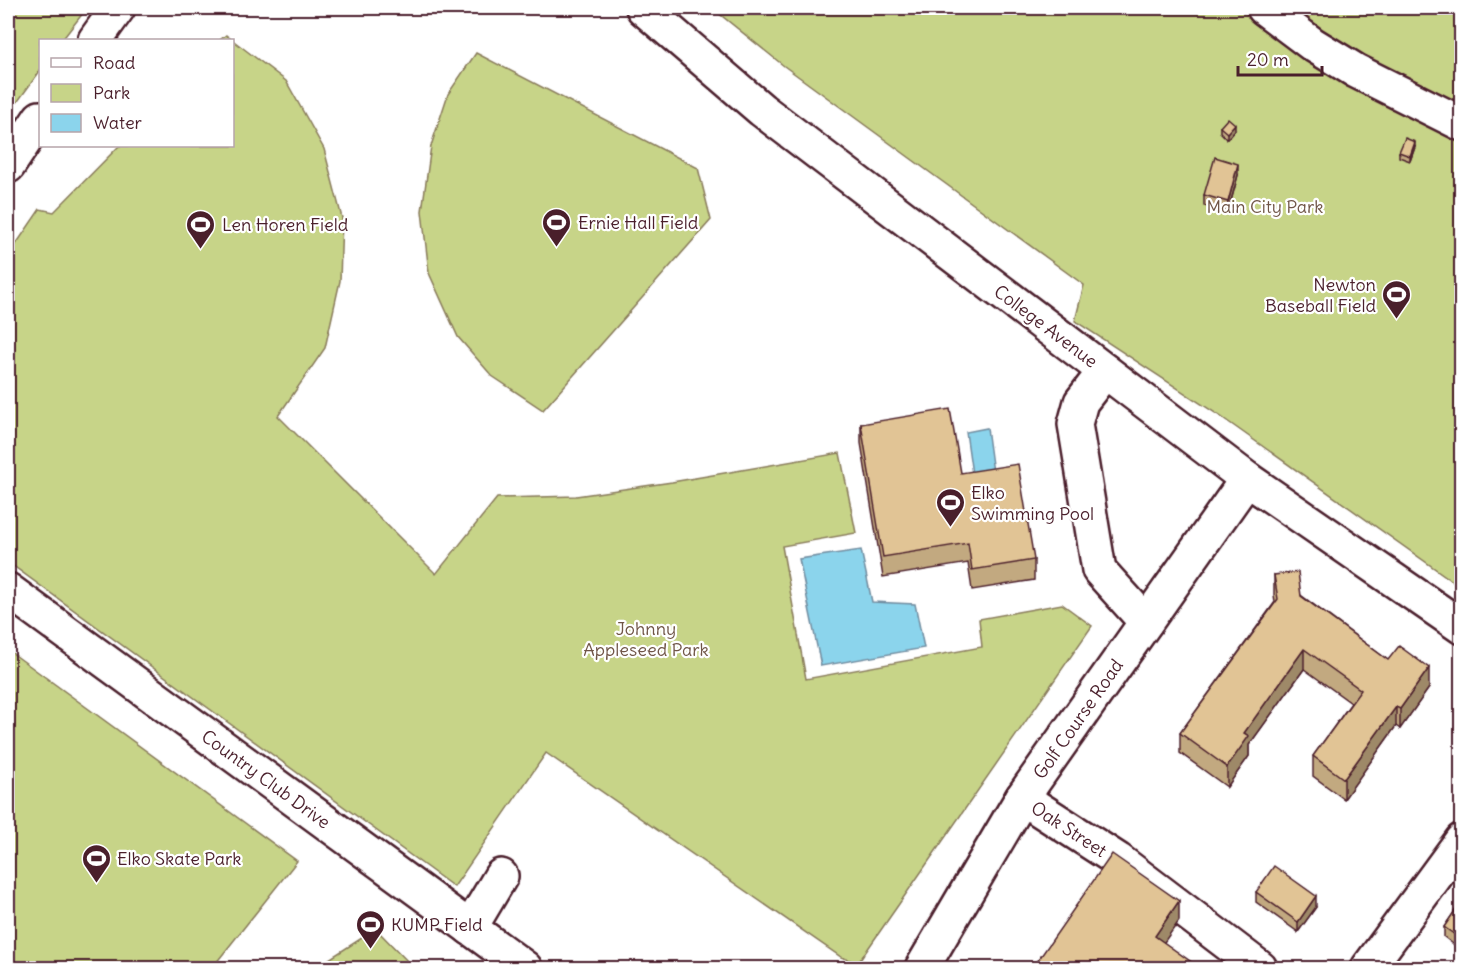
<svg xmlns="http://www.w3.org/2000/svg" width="1469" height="976" font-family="Delius,sans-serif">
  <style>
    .green { fill: #c7d488; stroke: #887a5a; stroke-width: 1.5 }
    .water { fill: #8bd4ec; stroke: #718c9f; stroke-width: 1.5 }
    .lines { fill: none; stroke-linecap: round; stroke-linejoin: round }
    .minor-casing { stroke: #4a1f2b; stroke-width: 38 }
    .minor { stroke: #fff; stroke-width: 33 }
    .wall { fill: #c2a980; stroke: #4a1f2b; stroke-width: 1.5 }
    .shaded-wall { fill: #9e8968; stroke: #4a1f2b; stroke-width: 1.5 }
    .building { fill: #e1c495; stroke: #4a1f2b; stroke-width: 1.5 }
    .labels { text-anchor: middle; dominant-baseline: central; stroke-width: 4.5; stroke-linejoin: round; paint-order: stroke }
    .park-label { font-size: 18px; fill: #705547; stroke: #fff }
    .poi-label { font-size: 18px; fill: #4a1f2b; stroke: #fff; text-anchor: start }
    .street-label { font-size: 18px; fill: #4a1f2b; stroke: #fff }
  </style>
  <rect width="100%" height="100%" fill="#fff"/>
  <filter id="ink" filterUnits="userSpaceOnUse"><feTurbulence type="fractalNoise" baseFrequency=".0167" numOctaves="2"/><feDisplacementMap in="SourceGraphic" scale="12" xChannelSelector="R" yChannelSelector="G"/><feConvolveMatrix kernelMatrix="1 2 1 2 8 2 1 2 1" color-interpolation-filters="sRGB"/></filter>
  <g filter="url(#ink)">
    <g class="green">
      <polygon points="8,8 87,8 62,40 40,40 40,71 13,108 8,104"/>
      <polygon points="712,8 1461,8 1461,587 1220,416 1075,321 1084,285 784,66"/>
      <polygon points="226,35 286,81 324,149 342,218 340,281 325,348 278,416 436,574 497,498 576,496 672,482 840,453 856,533 782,546 806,679 982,647 979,619 1062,604 1092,626 858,963 841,957 546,753 454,887 8,562 8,256 40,209 54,212 119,146 232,146 232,40 220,40"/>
      <polygon points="476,53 698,168 711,220 543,410 492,376 458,337 429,273 422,211 431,146 448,94"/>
      <polygon points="8,650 297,861 212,968 8,968"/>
      <polygon points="376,929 414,968 315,968"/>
    </g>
    <g class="water">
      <polygon points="987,428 993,472 972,474 966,432"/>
      <polygon points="861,550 872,602 915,604 924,648 821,666 799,559"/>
    </g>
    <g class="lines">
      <defs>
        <g id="minor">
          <polyline points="643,8 762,110 1247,479 1462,627"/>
          <polyline points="1264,8 1312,44 1356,71 1462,124"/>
          <polyline points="95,40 118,8"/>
          <polyline points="8,166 40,118"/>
          <polyline points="1105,371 1081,402 1075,424 1099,570 1146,622"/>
          <polyline points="8,590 525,968"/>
          <polyline points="1022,798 1118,860 1260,968"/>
          <polyline points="470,928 501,876"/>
          <polyline points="922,968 1022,798 1247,479"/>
          <polyline points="1368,968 1462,840"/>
        </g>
      </defs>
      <use href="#minor" class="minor-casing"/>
      <use href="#minor" class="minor"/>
    </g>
    <g class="wall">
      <polygon points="1220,127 1235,130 1227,139 1220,132"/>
      <polygon points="1415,147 1410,161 1399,157 1399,152"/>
      <polygon points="1238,175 1228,212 1204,206 1204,195"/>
      <polygon points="861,424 961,473 1034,560 1034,580 972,590 968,563 883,577 861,443"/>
      <polygon points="1274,575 1388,660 1429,688 1400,729 1396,726 1344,799 1313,776 1313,756 1351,703 1304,669 1249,745 1249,756 1227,787 1180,753 1180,733 1275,602 1274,595"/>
      <polygon points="1461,883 1461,900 1459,898 1459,887"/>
      <polygon points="1256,892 1316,907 1298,932 1256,902"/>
      <polygon points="1461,902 1461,950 1444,937 1444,927"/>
    </g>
    <g class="shaded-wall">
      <polygon points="1235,124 1235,130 1227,139 1227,133"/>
      <polygon points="1415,142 1415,147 1410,161 1410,156"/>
      <polygon points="1238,164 1238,175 1228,212 1228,202"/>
      <polygon points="1304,649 1304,669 1249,745 1249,756 1227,787 1227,767 1244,733"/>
      <polygon points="1429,668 1429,688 1400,729 1400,709"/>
      <polygon points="1396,707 1396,726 1344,799 1344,779"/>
      <polygon points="1316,896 1316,907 1298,932 1298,922"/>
      <polygon points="1179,901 1179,921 1155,955 1155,936"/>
    </g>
    <g class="building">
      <polygon points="1228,118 1235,124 1227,133 1220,127"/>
      <polygon points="1405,138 1415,142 1410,156 1399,152"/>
      <polygon points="1215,157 1238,164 1228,202 1204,195"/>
      <polygon points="950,409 961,473 1018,464 1034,560 972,570 968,543 883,557 861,424"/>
      <polygon points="1298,572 1301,596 1388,660 1399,646 1429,668 1400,709 1396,707 1344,779 1313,756 1361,690 1304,649 1244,733 1249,736 1227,767 1180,733 1278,599 1274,575"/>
      <polygon points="1112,854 1179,901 1155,936 1197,966 1195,969 1032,969"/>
      <polygon points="1274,866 1316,896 1298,922 1256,892"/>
      <polygon points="1461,902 1461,939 1444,927"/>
    </g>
  </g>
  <defs>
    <symbol id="stadium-pin" viewBox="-11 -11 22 30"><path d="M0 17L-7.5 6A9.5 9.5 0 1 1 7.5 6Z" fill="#4a1f2b" stroke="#fff"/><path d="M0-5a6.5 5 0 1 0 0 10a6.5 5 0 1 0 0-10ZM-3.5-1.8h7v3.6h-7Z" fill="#fff"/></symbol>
  </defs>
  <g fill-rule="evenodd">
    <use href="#stadium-pin" x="540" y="206" width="33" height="45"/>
    <use href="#stadium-pin" x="184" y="208" width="33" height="45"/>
    <use href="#stadium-pin" x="1380" y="278" width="33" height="45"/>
    <use href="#stadium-pin" x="934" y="486" width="33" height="45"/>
    <use href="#stadium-pin" x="80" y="842" width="33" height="45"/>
    <use href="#stadium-pin" x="354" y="908" width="33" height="45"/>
  </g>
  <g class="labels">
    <g class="park-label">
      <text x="1265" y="206">Main City Park</text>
      <text x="646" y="628">Johnny<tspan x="646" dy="21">Appleseed Park</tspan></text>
    </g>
    <g class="poi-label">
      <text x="578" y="222">Ernie Hall Field</text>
      <text x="222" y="224">Len Horen Field</text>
      <text x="1376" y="284" text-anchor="end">Newton<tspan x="1376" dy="21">Baseball Field</tspan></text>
      <text x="971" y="492">Elko<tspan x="971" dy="21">Swimming Pool</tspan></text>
      <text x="117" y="858">Elko Skate Park</text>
      <text x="391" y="924">KUMP Field</text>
    </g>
    <g class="street-label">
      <text transform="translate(1046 326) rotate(37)">College Avenue</text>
      <text transform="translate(1078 719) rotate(-55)">Golf Course Road</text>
      <text transform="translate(266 779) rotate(36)">Country Club Drive</text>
      <text transform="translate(1069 829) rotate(33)">Oak Street</text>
    </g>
  </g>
  <rect width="1469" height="976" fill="none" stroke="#fff" stroke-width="30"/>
  <rect x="15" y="15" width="1439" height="946" fill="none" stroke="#4a1f2b" stroke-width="2" filter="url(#ink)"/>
  <rect x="39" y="39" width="195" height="108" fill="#ffffff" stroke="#b7a5aa" stroke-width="1.5"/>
  <rect x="51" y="58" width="30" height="9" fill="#ffffff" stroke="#b7a5aa" stroke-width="1.5"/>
  <text x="93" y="69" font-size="18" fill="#4a1f2b">Road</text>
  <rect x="51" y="84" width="30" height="18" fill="#c7d488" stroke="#b7a5aa" stroke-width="1.5"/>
  <text x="93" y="99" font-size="18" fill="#4a1f2b">Park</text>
  <rect x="51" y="114" width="30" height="18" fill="#8bd4ec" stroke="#b7a5aa" stroke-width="1.5"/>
  <text x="93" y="129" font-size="18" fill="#4a1f2b">Water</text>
  <path d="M1238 66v9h84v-9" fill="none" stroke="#4a1f2b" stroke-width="3"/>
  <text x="1247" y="66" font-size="18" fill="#4a1f2b" stroke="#ffffff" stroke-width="4.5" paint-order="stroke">20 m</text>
</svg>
